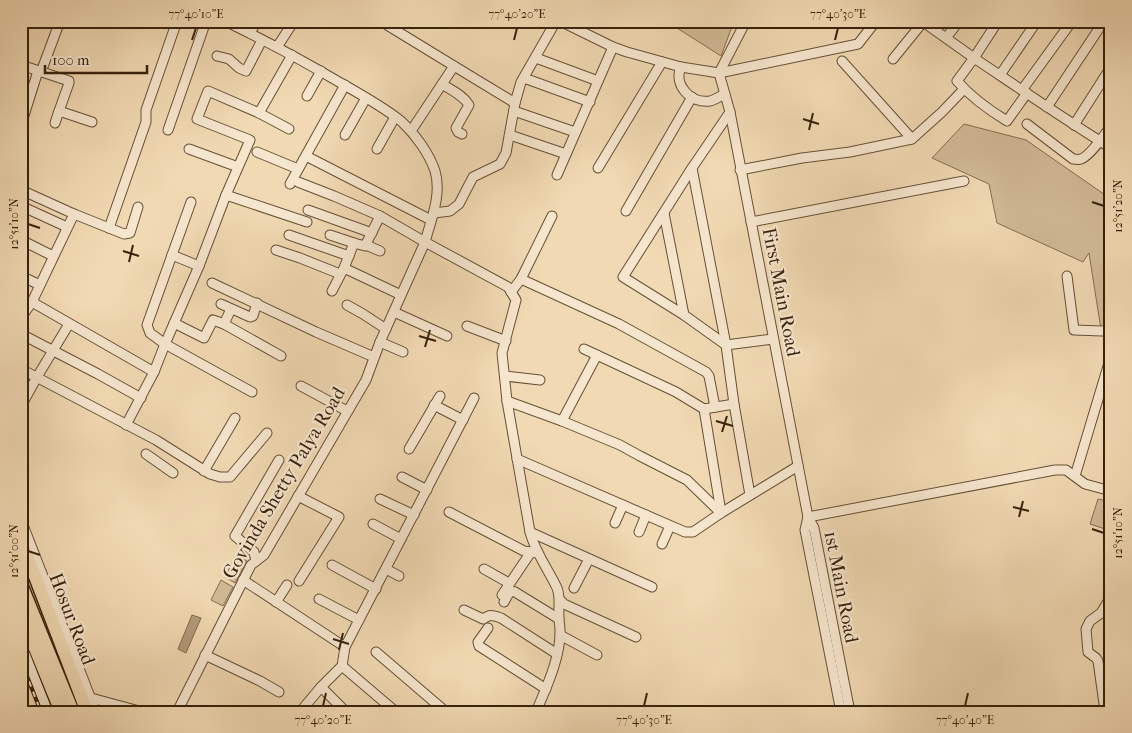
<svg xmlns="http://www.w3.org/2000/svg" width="1132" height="733" font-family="'IM FELL French Canon',serif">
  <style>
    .green { fill: #d1ba96; stroke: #846e50 }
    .water { fill: #b29b7a; stroke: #816b4e }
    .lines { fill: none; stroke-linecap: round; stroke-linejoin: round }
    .minor-casing { stroke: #665035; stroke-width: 11 }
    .highway-casing { stroke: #37220b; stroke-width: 15 }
    .minor { stroke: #f6e6ce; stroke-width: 9 }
    .highway { stroke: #f1d9b3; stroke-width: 12 }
    .rail-casing { stroke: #37220b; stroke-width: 4 }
    .rail { stroke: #f6e6ce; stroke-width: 2; stroke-dasharray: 5.5; stroke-linecap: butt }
    .ticks { fill: none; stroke: #37220b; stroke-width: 2 }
    .labels { text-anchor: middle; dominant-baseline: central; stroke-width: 4.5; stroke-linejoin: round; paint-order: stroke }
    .street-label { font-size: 19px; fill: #37220b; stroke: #f6e6ce }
    .neatline { fill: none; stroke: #37220b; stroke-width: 2 }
    .ticks-label { font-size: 12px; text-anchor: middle; fill: #37220b }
  </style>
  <rect width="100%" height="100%" fill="#f1d9b3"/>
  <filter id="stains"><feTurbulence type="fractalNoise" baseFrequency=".004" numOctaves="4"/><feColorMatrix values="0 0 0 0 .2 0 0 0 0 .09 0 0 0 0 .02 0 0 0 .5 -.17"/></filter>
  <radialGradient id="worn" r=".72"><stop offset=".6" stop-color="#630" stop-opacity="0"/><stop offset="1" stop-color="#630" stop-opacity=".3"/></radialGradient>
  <g class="green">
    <polygon points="666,21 734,21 721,56"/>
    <polygon points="964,124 1026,140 1111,199 1111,332 1102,336 1089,253 1083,262 997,223 989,184 932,158"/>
    <polygon points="1098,499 1111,502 1111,531 1090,524"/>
    <polygon points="236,555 247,561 235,583 225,577"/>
    <polygon points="221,580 233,587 223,606 211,600"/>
  </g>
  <polygon class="water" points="192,615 201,618 186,653 178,649"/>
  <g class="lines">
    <defs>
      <g id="minor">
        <path d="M225,21C264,40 302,60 339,82C360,94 382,106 401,121C415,134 429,153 435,171C442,194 431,220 425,242L508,287L516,300L502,353L507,401L530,532C535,552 548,569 557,588C561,598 558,608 559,619C559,622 560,626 560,630C561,657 546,688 536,712"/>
        <polyline points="560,21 613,47 627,52 681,67 719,73 858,44 876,21"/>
        <polyline points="922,21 974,58 998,21"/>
        <polyline points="387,25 454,66"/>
        <polyline points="250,33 257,21"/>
        <polyline points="946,38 959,21"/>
        <polyline points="277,47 294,21"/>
        <polyline points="217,56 229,59 239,68 246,71 262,40"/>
        <polyline points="536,58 598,81"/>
        <polyline points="893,59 923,22"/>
        <polyline points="21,65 69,81 69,83 59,111"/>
        <path d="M681,67C673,84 690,104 710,101C715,100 720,96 725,94"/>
        <polyline points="41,72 60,21"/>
        <polyline points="719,73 730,112 808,517 814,528 850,712"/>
        <polyline points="719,73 746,21"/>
        <polyline points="1000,75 1037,21"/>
        <polyline points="524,78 590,102"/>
        <path d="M442,84C451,90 463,95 469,105L456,128L458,132L462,134"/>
        <polyline points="1022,90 1072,21"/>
        <path d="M1027,93L1007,121C989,110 971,97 957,81L974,58C1019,88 1064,119 1111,148"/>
        <polyline points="307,96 321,71"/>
        <polyline points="1047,107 1104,21"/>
        <polyline points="514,111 575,132"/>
        <polyline points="730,112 692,168 623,277 684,315 726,345 773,339"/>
        <polyline points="259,113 292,55"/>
        <polyline points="55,123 59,111 92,122"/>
        <path d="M1027,124L1073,159C1077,159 1078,160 1081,159C1090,156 1105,134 1111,126"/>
        <polyline points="21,125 38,71"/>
        <polyline points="1074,125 1111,67"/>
        <polyline points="168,130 206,21"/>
        <polyline points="411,131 454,66 515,103"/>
        <polyline points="345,135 366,98"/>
        <polyline points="510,135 566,154"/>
        <polyline points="912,139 942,112 964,89"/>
        <polyline points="189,149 238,167"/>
        <polyline points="377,149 395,117"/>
        <polyline points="257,152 298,169"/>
        <polyline points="306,156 431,220"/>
        <polyline points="598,168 662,62"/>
        <polyline points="692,168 726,345 734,404 750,495"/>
        <polyline points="740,170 802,158 850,152 912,139 842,61"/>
        <polyline points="557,175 613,47"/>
        <polyline points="290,184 345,85"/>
        <polyline points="21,190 74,214 124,234 130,233 138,207"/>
        <polyline points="226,195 307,222"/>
        <polyline points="191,202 147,325 150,333 165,344 252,392"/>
        <polyline points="21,206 67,227"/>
        <polyline points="308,210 372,233"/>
        <polyline points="626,211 692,97"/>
        <polyline points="434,213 450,211 459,204 473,177 500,164 506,153 515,103 521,82 556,21"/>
        <polyline points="664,213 684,315"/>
        <polyline points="751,222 964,181"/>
        <polyline points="109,228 146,122 146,110 177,21"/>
        <polyline points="289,235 349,256"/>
        <polyline points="330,235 354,243"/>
        <polyline points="21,240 53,256"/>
        <polyline points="366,245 380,251"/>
        <polyline points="276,250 300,258 340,274"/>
        <polyline points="172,255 199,266"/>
        <polyline points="344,268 401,295"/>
        <polyline points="21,276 40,285"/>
        <polyline points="1067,276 1074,330 1102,331 1111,329"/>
        <polyline points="521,279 619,324 706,372 709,376 715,407"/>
        <polyline points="212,283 316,332 374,357"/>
        <polyline points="332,291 344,268 354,243 365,246 380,216"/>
        <polyline points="511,292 521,279 552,216"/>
        <polyline points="32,302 154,372"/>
        <polyline points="221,304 250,317 253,316 257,303"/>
        <polyline points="347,305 363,314 386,329"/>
        <polyline points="394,312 447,336"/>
        <polyline points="21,318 32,302 74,214"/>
        <polyline points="174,323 204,338 213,320 224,324 231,309"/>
        <polyline points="224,324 281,356"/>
        <polyline points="467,326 506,341"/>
        <polyline points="21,334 98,374 141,398"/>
        <polyline points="380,342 403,352"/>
        <polyline points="584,349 676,392 704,409 734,404"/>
        <polyline points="21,369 156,440 210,474 220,477 230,477 267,433"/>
        <polyline points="505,376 540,380"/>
        <polyline points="301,386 347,411"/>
        <polyline points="507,401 562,421 620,445 640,456 687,480 721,513"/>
        <polyline points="434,405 463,420"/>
        <polyline points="21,406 37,377 69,324"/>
        <polyline points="704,409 721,512"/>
        <polyline points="562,421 597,355"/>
        <polyline points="126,425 154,372 165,344 199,266 226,195 250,140 197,119 208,91 259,113 289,129"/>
        <polyline points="409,449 440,396"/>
        <polyline points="146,454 173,473"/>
        <polyline points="517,459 685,532 693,532 721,513 798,466"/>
        <polyline points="204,471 235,418"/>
        <polyline points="1075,476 1111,356"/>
        <polyline points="402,477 427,490"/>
        <polyline points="298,496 339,517 299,581"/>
        <polyline points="380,499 414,515"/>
        <polyline points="449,512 524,551 537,553"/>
        <polyline points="808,517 1055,470 1066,470 1085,484 1111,491"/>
        <polyline points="808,517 805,530 841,712"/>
        <polyline points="21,520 96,712"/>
        <polyline points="615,523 623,505"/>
        <polyline points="373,524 401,539"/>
        <polyline points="530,532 652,587"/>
        <polyline points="639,532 646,515"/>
        <polyline points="662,544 670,526"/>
        <polyline points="256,561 254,552 235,536 279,460"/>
        <polyline points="332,565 376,589"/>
        <polyline points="386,569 399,576"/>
        <polyline points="484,569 509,583"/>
        <polyline points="243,580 345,647"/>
        <polyline points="574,588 589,559"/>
        <polyline points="502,595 531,552"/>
        <polyline points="1110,598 1101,613 1090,621 1086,629 1088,652 1096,658 1098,661 1104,704 1105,709 1111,711"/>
        <polyline points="319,599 359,620"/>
        <polyline points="560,600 564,604 636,637"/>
        <polyline points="276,602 287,585"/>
        <polyline points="504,602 510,591 515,592 559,619"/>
        <path d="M464,610L483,619C490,614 492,615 501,618L557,654"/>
        <polyline points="488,628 478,642 479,646 546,689"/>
        <polyline points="560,635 597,655"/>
        <polyline points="21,644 48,712"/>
        <polyline points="376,652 446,712"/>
        <polyline points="205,655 260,681 279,692"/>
        <polyline points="342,666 396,712"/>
        <polyline points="321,687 346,712"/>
        <polyline points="91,698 143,712"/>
        <polyline points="177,712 251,565 264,555 366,380 380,342 425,242 380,216 334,196 298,182"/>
        <polyline points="300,712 321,687 342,666 345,647 474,398"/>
      </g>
      <g id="highway">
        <polyline points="21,540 87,712"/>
        <polyline points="21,584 73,712"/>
        <polyline points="21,614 61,712"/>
      </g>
    </defs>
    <use href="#minor" class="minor-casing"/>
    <use href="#highway" class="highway-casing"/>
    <use href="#minor" class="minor"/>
    <use href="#highway" class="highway"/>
    <defs>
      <polyline id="rail" points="21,661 41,712"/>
    </defs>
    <use href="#rail" class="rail-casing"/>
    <use href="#rail" class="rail"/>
  </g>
  <path class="ticks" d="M192,40L196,28M514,40L517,28M835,40L838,28M803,119L819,124M809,130L813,113M1092,202L1104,206M28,224L40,228M123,251L139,256M129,262L133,245M419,336L436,341M425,347L430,330M716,421L733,426M722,432L727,416M1013,507L1029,511M1019,517L1023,501M1092,529L1104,533M28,551L40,555M333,639L349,644M339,650L343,633M323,706L326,693M644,706L647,693M965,706L968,693"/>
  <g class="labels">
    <g class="street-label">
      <text transform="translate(781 292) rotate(79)">First Main Road</text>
      <text transform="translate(284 483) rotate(-59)">Govinda Shetty Palya Road</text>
      <text transform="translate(841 587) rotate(79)">1st Main Road</text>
      <text transform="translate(72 619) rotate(69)">Hosur Road</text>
    </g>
  </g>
  <rect width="1132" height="733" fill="none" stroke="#f1d9b3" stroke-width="55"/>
  <path d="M45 65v8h102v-8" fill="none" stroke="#37220b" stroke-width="2.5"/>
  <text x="52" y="65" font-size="15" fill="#37220b" stroke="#f6e6ce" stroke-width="4" paint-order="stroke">100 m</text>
  <rect x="28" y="28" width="1076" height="678" class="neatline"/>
  <g class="ticks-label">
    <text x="196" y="18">77°40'10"E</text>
    <text x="517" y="18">77°40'20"E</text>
    <text x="838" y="18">77°40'30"E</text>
    <text transform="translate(1118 206) rotate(-90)" y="4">12°51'20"N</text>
    <text transform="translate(14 224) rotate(-90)" y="4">12°51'10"N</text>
    <text transform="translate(1118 533) rotate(-90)" y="4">12°51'10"N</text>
    <text transform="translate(14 551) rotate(-90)" y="4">12°51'00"N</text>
    <text x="323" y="724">77°40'20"E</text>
    <text x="644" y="724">77°40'30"E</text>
    <text x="965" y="724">77°40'40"E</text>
  </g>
  <rect width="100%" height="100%" filter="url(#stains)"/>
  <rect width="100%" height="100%" fill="url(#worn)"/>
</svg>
